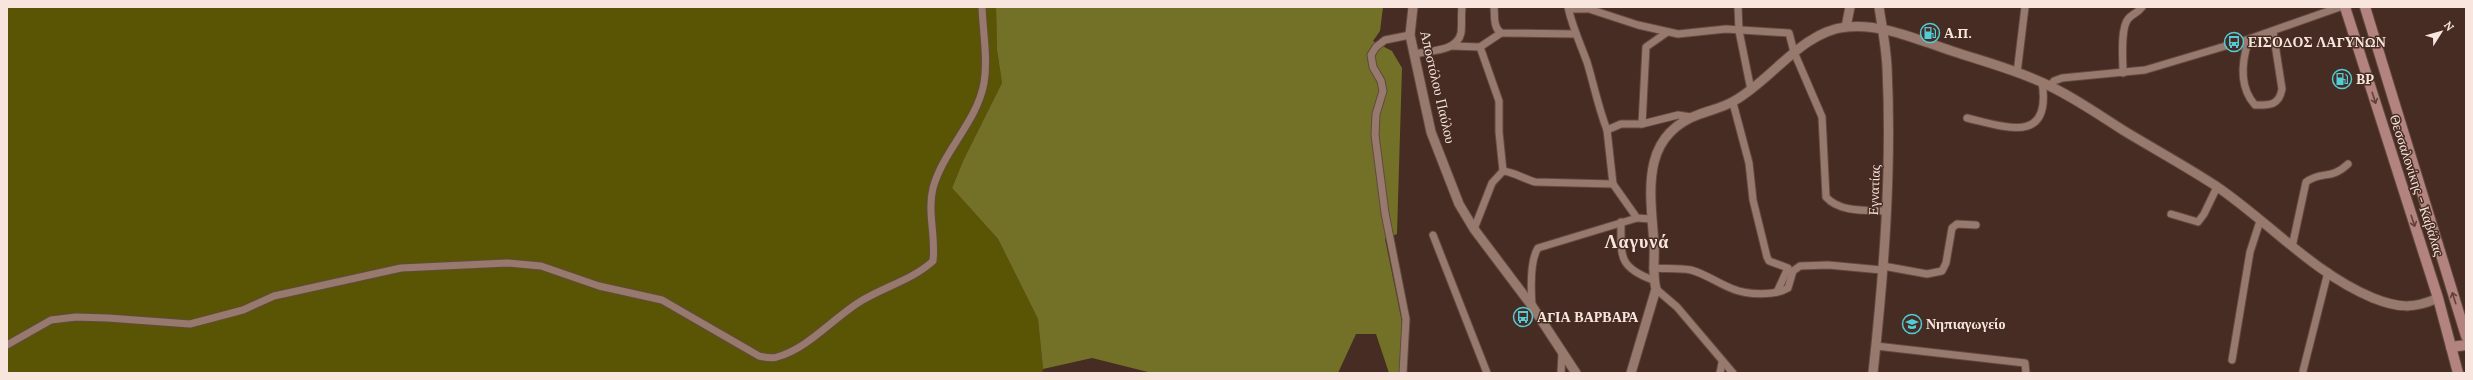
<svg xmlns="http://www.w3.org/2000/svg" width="2473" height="380" font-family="Lora,serif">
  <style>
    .green { fill: #595504 }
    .forest { fill: #737027 }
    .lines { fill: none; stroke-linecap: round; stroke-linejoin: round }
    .minor-casing { stroke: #614a41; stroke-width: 9 }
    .tertiary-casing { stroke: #614a41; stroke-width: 11 }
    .secondary-casing { stroke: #614a41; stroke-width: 12 }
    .minor { stroke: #98796d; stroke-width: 7 }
    .tertiary { stroke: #98796d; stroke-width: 9 }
    .secondary { stroke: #b3847f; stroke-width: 10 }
    .oneway { stroke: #614239 }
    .labels { text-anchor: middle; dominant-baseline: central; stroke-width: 3; stroke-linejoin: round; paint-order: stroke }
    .poi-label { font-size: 14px; font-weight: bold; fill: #f7e5de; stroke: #462c22; text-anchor: start }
    .street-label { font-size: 14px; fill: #f7e5de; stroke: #462c22 }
    .district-label { font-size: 18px; font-weight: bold; letter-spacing: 1px; fill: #f7e5de; stroke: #462c22 }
  </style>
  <rect width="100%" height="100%" fill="#462c22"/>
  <polygon class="green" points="7,7 996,7 997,50 1002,83 963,161 952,188 998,239 1038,319 1043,369 1042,373 7,373"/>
  <polygon class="forest" points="996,7 1383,7 1380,31 1373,41 1392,51 1402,68 1397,234 1385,239 1402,322 1400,373 1389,373 1376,334 1356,334 1338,373 1152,373 1092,358 1043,369 1038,319 998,239 952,188 963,161 1002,83 997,50"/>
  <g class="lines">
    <defs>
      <g id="minor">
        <path d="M1494,7C1495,17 1493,27 1501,33L1576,34"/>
        <path d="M1568,7C1572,26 1580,43 1587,62C1594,85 1598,107 1607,130"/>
        <path d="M1583,7L1638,25L1678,34L1726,29L1789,33L1794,52L1822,117L1826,197C1840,213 1868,210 1887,211"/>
        <polyline points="1738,7 1739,31 1751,90"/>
        <polyline points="1569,9 1586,9"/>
        <path d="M2249,39C2242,60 2238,86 2255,105C2269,105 2279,106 2282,89L2273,31"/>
        <polyline points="1451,46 1480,47 1501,33"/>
        <path d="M1415,54C1430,50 1457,52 1461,33C1462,24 1461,15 1462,7"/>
        <polyline points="2017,73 2025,7"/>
        <path d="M2123,73C2123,61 2120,29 2128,19C2132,14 2138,13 2142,7"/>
        <polyline points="2050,86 2054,81 2062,78 2145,70 2249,39 2340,7"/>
        <polyline points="1733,103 1749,163 1753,200 1767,257 1769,261 1788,268 1777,292"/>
        <path d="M1967,118C2006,127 2052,145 2042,82"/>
        <polyline points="1642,124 1646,47 1666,33"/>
        <path d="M1503,171C1514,172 1524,179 1535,182L1613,184L1607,130L1621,124H1642L1678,115L1691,117"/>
        <polyline points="1613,184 1637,218 1650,219"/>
        <polyline points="2171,214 2198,222 2204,214 2217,187"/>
        <path d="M1621,222C1621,256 1618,267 1653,280"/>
        <polyline points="1474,229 1492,183 1503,171 1499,132 1499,101 1480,47"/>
        <polyline points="1433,235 1487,373"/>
        <path d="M2292,247L2306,182C2322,170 2330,181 2348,164"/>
        <polyline points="1883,266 1927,274 1942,271 1946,263 1952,228 1957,224 1976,225"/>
        <path d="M1653,268C1665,269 1679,268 1691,270C1706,274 1719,284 1733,289C1747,295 1775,296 1788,288L1793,271L1800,266L1828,265L1882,270"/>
        <polyline points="1656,289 1677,307 1733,373"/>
        <path d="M1532,306C1531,291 1530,260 1538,248L1637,218"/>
        <path d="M7,345L51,320L76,317L108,318L190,324L243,310L274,296L401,268L507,263L541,266L599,286L662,300L759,356C764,357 772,359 777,357C809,348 833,318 861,301C886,286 912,280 933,261C936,236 927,212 933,188C943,151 977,122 984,83C988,59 983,32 982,7"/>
        <polyline points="1876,346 2025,363 2026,373"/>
        <polyline points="2232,360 2250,252 2260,221"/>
        <polyline points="2303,371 2328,272"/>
        <polyline points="1403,373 1406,319 1385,213 1375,135 1376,114 1383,91 1381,81 1373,67 1371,55 1376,47 1385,40 1410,35"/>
        <polyline points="1561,373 1562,353"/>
        <polyline points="1720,373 1722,363"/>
      </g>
      <g id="tertiary">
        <polyline points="1413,7 1410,35 1431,132 1459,204 1474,229 1532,306 1576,373"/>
        <polyline points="1846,27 1850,7"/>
        <path d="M1631,373L1656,289C1652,274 1655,258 1654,243C1650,191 1640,135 1700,114C1711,110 1724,107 1734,101C1772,80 1801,32 1846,27C1882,23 1918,40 1952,51C1982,61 2013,69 2041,82C2071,95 2099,115 2126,132C2156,150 2187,167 2216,186C2269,222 2313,273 2373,298C2398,308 2414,309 2438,298"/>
        <path d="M1873,373C1884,272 1892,169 1887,67C1886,47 1882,27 1879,7"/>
      </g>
      <g id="secondary">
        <polyline points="2345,7 2438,298 2458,373"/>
        <polyline points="2365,7 2466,336"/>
        <polyline points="2451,347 2466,345"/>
      </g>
    </defs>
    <use href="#minor" class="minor-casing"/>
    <use href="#tertiary" class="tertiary-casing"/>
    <use href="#secondary" class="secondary-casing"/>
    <use href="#minor" class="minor"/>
    <use href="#tertiary" class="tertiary"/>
    <use href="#secondary" class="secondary"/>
  </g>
  <defs><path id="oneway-shaft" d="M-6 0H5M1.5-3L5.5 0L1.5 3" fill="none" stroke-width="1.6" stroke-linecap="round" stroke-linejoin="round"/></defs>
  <g class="oneway">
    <use href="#oneway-shaft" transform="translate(2374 98) rotate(72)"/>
    <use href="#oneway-shaft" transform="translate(2413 221) rotate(72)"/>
    <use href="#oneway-shaft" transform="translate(2454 298) rotate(-108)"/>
  </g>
  <defs>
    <symbol id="fuel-ring" viewBox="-11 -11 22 22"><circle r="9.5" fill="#462c22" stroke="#52ccd6" stroke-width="1.5"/><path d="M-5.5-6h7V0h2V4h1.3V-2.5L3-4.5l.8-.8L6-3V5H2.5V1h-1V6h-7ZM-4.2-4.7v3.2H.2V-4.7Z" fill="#52ccd6"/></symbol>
    <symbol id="bus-ring" viewBox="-11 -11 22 22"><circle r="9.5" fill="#462c22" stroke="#52ccd6" stroke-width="1.5"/><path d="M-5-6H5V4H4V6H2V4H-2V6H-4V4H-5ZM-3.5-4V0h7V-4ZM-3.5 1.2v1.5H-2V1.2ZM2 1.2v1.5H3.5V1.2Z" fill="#52ccd6"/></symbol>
    <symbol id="school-ring" viewBox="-11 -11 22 22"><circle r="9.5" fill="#462c22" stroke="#52ccd6" stroke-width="1.5"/><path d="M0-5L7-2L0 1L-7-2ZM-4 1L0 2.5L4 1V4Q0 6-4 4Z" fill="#52ccd6"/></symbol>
  </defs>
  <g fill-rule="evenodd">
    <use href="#fuel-ring" x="1919" y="22" width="22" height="22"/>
    <use href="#bus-ring" x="2223" y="31" width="22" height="22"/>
    <use href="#fuel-ring" x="2331" y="68" width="22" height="22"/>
    <use href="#bus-ring" x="1512" y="306" width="22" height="22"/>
    <use href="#school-ring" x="1901" y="313" width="22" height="22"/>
  </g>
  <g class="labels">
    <g class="poi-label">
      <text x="1944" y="33">Α.Π.</text>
      <text x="2248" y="42">ΕΙΣΟΔΟΣ ΛΑΓΥΝΩΝ</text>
      <text x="2356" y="79">BP</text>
      <text x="1537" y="317">ΑΓΙΑ ΒΑΡΒΑΡΑ</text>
      <text x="1926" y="324">Νηπιαγωγείο</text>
    </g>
    <g class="street-label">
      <text transform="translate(1438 87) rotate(77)">Αποστόλου Παύλου</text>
      <text transform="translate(2417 185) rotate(72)">Θεσσαλονίκης - Καβάλας</text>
      <text transform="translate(1874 190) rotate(-88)">Εγνατίας</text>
    </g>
    <g class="district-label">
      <text x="1637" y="241">Λαγυνά</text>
    </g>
  </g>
  <rect width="2473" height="380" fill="none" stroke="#f7e5de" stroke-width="16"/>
  <g transform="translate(2441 32) rotate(53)" stroke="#462c22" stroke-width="3" paint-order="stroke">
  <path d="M0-3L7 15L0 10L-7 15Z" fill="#f7e5de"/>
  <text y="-6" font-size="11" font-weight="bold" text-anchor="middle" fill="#f7e5de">N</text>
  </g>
</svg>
